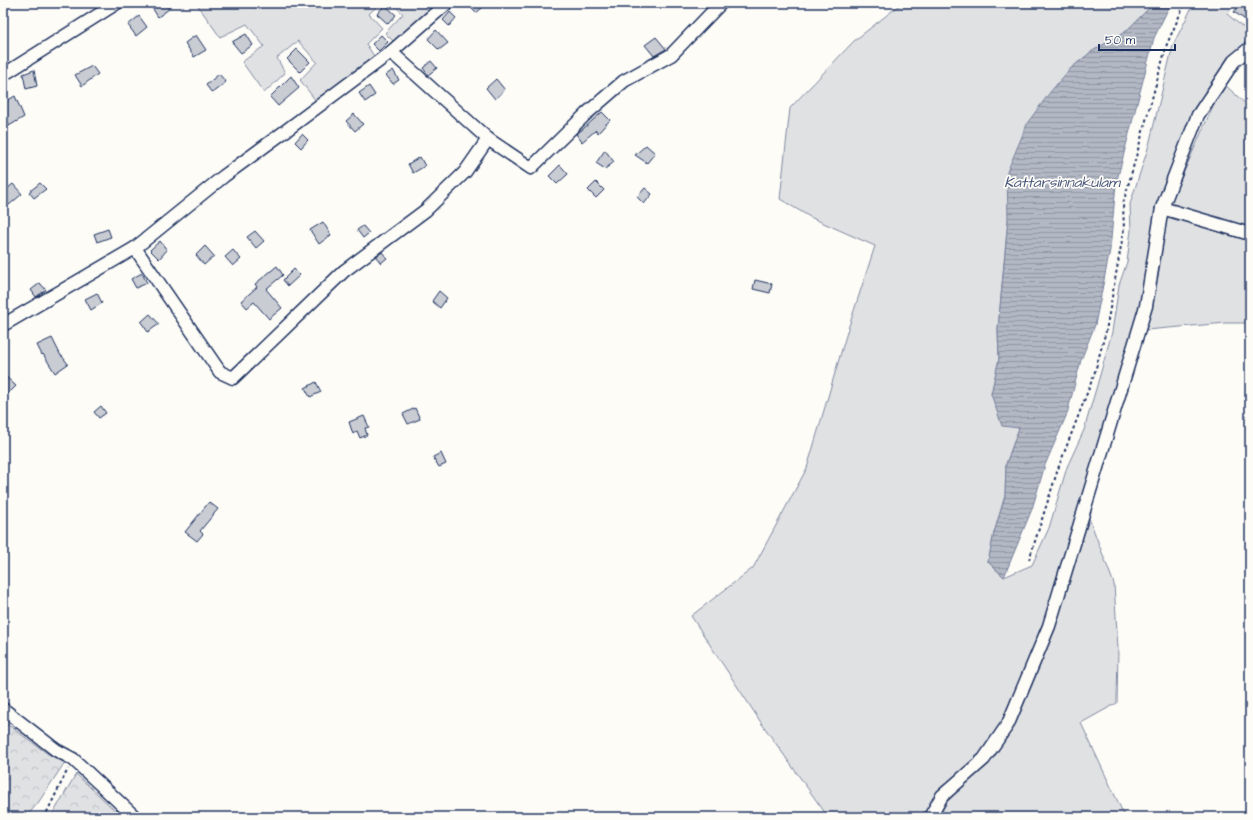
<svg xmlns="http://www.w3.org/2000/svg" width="1253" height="820" font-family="'Architects Daughter',sans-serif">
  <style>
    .green { fill: #e0e1e3; stroke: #7e88a0 }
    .forest { fill: url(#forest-crowns); stroke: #7e88a0 }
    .water { fill: url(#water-rules); stroke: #76819c }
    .building { fill: #c9ccd3; stroke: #1b2f5e }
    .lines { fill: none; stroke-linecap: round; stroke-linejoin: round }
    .minor-casing { stroke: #1b2f5e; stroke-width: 15 }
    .path { stroke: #1b2f5e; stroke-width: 2; stroke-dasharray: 3 3; stroke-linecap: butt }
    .minor { stroke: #fdfcf7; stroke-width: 12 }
    .labels { text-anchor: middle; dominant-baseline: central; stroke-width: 3.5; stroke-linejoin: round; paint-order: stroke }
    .water-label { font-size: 15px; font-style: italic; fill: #49587d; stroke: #fdfcf7 }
  </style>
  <defs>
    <pattern id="forest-crowns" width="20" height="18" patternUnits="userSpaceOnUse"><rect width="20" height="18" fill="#e0e1e3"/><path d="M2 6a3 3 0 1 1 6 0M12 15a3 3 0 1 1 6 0" fill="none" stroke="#c0c1c5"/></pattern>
    <pattern id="water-rules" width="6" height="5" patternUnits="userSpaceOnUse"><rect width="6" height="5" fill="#b3b8c5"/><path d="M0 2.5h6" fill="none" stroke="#9196a3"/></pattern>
  </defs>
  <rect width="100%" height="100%" fill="#fdfcf7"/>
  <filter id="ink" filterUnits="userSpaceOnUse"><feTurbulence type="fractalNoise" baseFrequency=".025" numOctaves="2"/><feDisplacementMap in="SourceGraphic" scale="8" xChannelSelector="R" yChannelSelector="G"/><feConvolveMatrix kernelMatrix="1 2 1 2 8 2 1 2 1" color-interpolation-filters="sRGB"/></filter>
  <g filter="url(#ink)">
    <g class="green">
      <polygon points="196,3 250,3 253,8 261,3 380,3 369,14 382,28 366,44 374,56 316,101 300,80 317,62 298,41 277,58 285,73 264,93 242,62 264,46 247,24 220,37"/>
      <polygon points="392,3 440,3 395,43 385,33 403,14"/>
      <polygon points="902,3 1105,3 1113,6 1115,3 1154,3 1125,32 1091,52 1070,69 1008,220 998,329 999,359 991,394 1019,428 1006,464 1005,496 994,533 988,562 1004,577 1032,565 1049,528 1067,467 1084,430 1100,375 1112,332 1119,285 1127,262 1131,230 1130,204 1149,145 1173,45 1194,3 1236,3 1227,14 1244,28 1250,22 1250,40 1229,56 1193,113 1142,306 1046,625 1002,722 981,757 926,817 828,817 762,724 691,616 753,568 807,468 847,332 875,246 810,217 780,199 790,108 854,41"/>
      <polygon points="1223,83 1250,108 1250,230 1169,206"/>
      <polygon points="1166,211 1250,237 1250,323 1226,323 1146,330"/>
      <polygon points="1089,518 1114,584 1118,648 1117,703 1081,723 1125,817 939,817 947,802 987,762 1012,725 1055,628"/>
    </g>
    <g class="forest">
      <polygon points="3,721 48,754 65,762 38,803 26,817 3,817"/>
      <polygon points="76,774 121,816 123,817 51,817"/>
    </g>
    <polygon class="water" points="1154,3 1171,3 1154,38 1116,184 1110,250 1095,325 1081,360 1067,414 1045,465 1032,509 1004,577 988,562 994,533 1005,496 1006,464 1019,428 1002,426 991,394 999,359 998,329 1008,220 1007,172 1028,122 1051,91 1070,69 1091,52 1125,32"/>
    <g class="building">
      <polygon points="149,3 165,3 169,9 158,17"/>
      <polygon points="475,3 488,3 476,13 470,7"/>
      <polygon points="1241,3 1250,3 1250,17 1247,21 1234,12"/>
      <polygon points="385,5 396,15 388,24 377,14"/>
      <polygon points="450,12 456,18 449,26 443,20"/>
      <polygon points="139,16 147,27 136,36 128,25"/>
      <polygon points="436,30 448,43 439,50 428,39"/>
      <polygon points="246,34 253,45 241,53 232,42"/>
      <polygon points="196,35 206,50 194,57 185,43"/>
      <polygon points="381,35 388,42 379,51 372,44"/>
      <polygon points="656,37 666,49 654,56 645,45"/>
      <polygon points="297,49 310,62 300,72 287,59"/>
      <polygon points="431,61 437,68 428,75 423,68"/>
      <polygon points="92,66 98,74 82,86 75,75"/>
      <polygon points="34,70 37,86 26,89 23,74"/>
      <polygon points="393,70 399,80 393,84 386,75"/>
      <polygon points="219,74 226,82 212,93 206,85"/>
      <polygon points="291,76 299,88 278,106 270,97"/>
      <polygon points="496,79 505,90 495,99 486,88"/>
      <polygon points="369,86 375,95 365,102 359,93"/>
      <polygon points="15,96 24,117 9,126 7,120 3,122 3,103"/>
      <polygon points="602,112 610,120 598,133 596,130 582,142 576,134 583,129"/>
      <polygon points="354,114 363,124 355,131 346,121"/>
      <polygon points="302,134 308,140 301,148 295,142"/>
      <polygon points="646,145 655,153 647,163 635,155"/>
      <polygon points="605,150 614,162 605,169 596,163"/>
      <polygon points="420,157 425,166 413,173 408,164"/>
      <polygon points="560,165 568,174 557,184 549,176"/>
      <polygon points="596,182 604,190 596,198 588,190"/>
      <polygon points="40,183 46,189 34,198 29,192"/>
      <polygon points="13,184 22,194 9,205 3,196 3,192"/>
      <polygon points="645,188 652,194 644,204 637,197"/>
      <polygon points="323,222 331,235 319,244 310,230"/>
      <polygon points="363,226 369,233 363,238 357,230"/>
      <polygon points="108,229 111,237 97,242 94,234"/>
      <polygon points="255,231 264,241 256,248 247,237"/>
      <polygon points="160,241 167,250 159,259 150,250"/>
      <polygon points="205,246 214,256 204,265 196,255"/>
      <polygon points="233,250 241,259 233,266 225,257"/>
      <polygon points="382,252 387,258 381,263 376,257"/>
      <polygon points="277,266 283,275 266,289 282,308 269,319 254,302 247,308 241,301 257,287 255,284"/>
      <polygon points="294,269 300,275 288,286 283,280"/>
      <polygon points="142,273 147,283 136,288 131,279"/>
      <polygon points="755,280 772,284 770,293 753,289"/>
      <polygon points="40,283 46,290 36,297 31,290"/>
      <polygon points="439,291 447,298 440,308 432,301"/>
      <polygon points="97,293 102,303 91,310 85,299"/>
      <polygon points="150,314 159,324 148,332 141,322"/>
      <polygon points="52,338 61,356 62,356 68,364 55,373 43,354 42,355 37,345"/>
      <polygon points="3,374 16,386 8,394 3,389"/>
      <polygon points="316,382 321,392 310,397 305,388"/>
      <polygon points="101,406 106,413 99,418 94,412"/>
      <polygon points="415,408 420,419 408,424 403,414"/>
      <polygon points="364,416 369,427 365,428 367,435 360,438 357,431 353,434 349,422"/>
      <polygon points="441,453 446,464 439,467 433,457"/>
      <polygon points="209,502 218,509 200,531 203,534 197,541 185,532"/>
    </g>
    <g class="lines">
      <defs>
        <g id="minor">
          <polyline points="391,52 488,139 531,168 586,114 624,81 671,55 721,3"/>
          <polyline points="3,75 117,3"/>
          <polyline points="1162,208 1250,234"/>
          <polyline points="135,248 220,372 233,378 344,271 426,210 465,172 488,139"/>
          <polyline points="3,325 135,248 224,176 284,132 391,52 447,3"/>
          <polyline points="3,709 56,750 73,759 135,817"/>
          <polyline points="930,817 942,796 984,759 1008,724 1049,626 1146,306 1162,208 1198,115 1234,61 1250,48"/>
        </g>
      </defs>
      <use href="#minor" class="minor-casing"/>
      <g class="path">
        <polyline points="1029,560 1059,466 1094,375 1106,331 1124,229 1123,204 1167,44 1185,3"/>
        <polyline points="43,817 46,814 68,769"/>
      </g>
      <use href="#minor" class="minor"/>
    </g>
  </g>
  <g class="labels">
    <g class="water-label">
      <text x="1062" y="182">Kattarsinnakulam</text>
    </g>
  </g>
  <rect width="1253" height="820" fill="none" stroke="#fdfcf7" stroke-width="16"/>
  <rect x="8" y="8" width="1237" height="804" fill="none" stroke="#1b2f5e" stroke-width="1.5" filter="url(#ink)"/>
  <path d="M1099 44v6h76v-6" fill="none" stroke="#1b2f5e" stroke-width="2"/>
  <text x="1105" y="44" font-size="12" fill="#1b2f5e" stroke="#fdfcf7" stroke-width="3" paint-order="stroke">50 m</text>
</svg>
